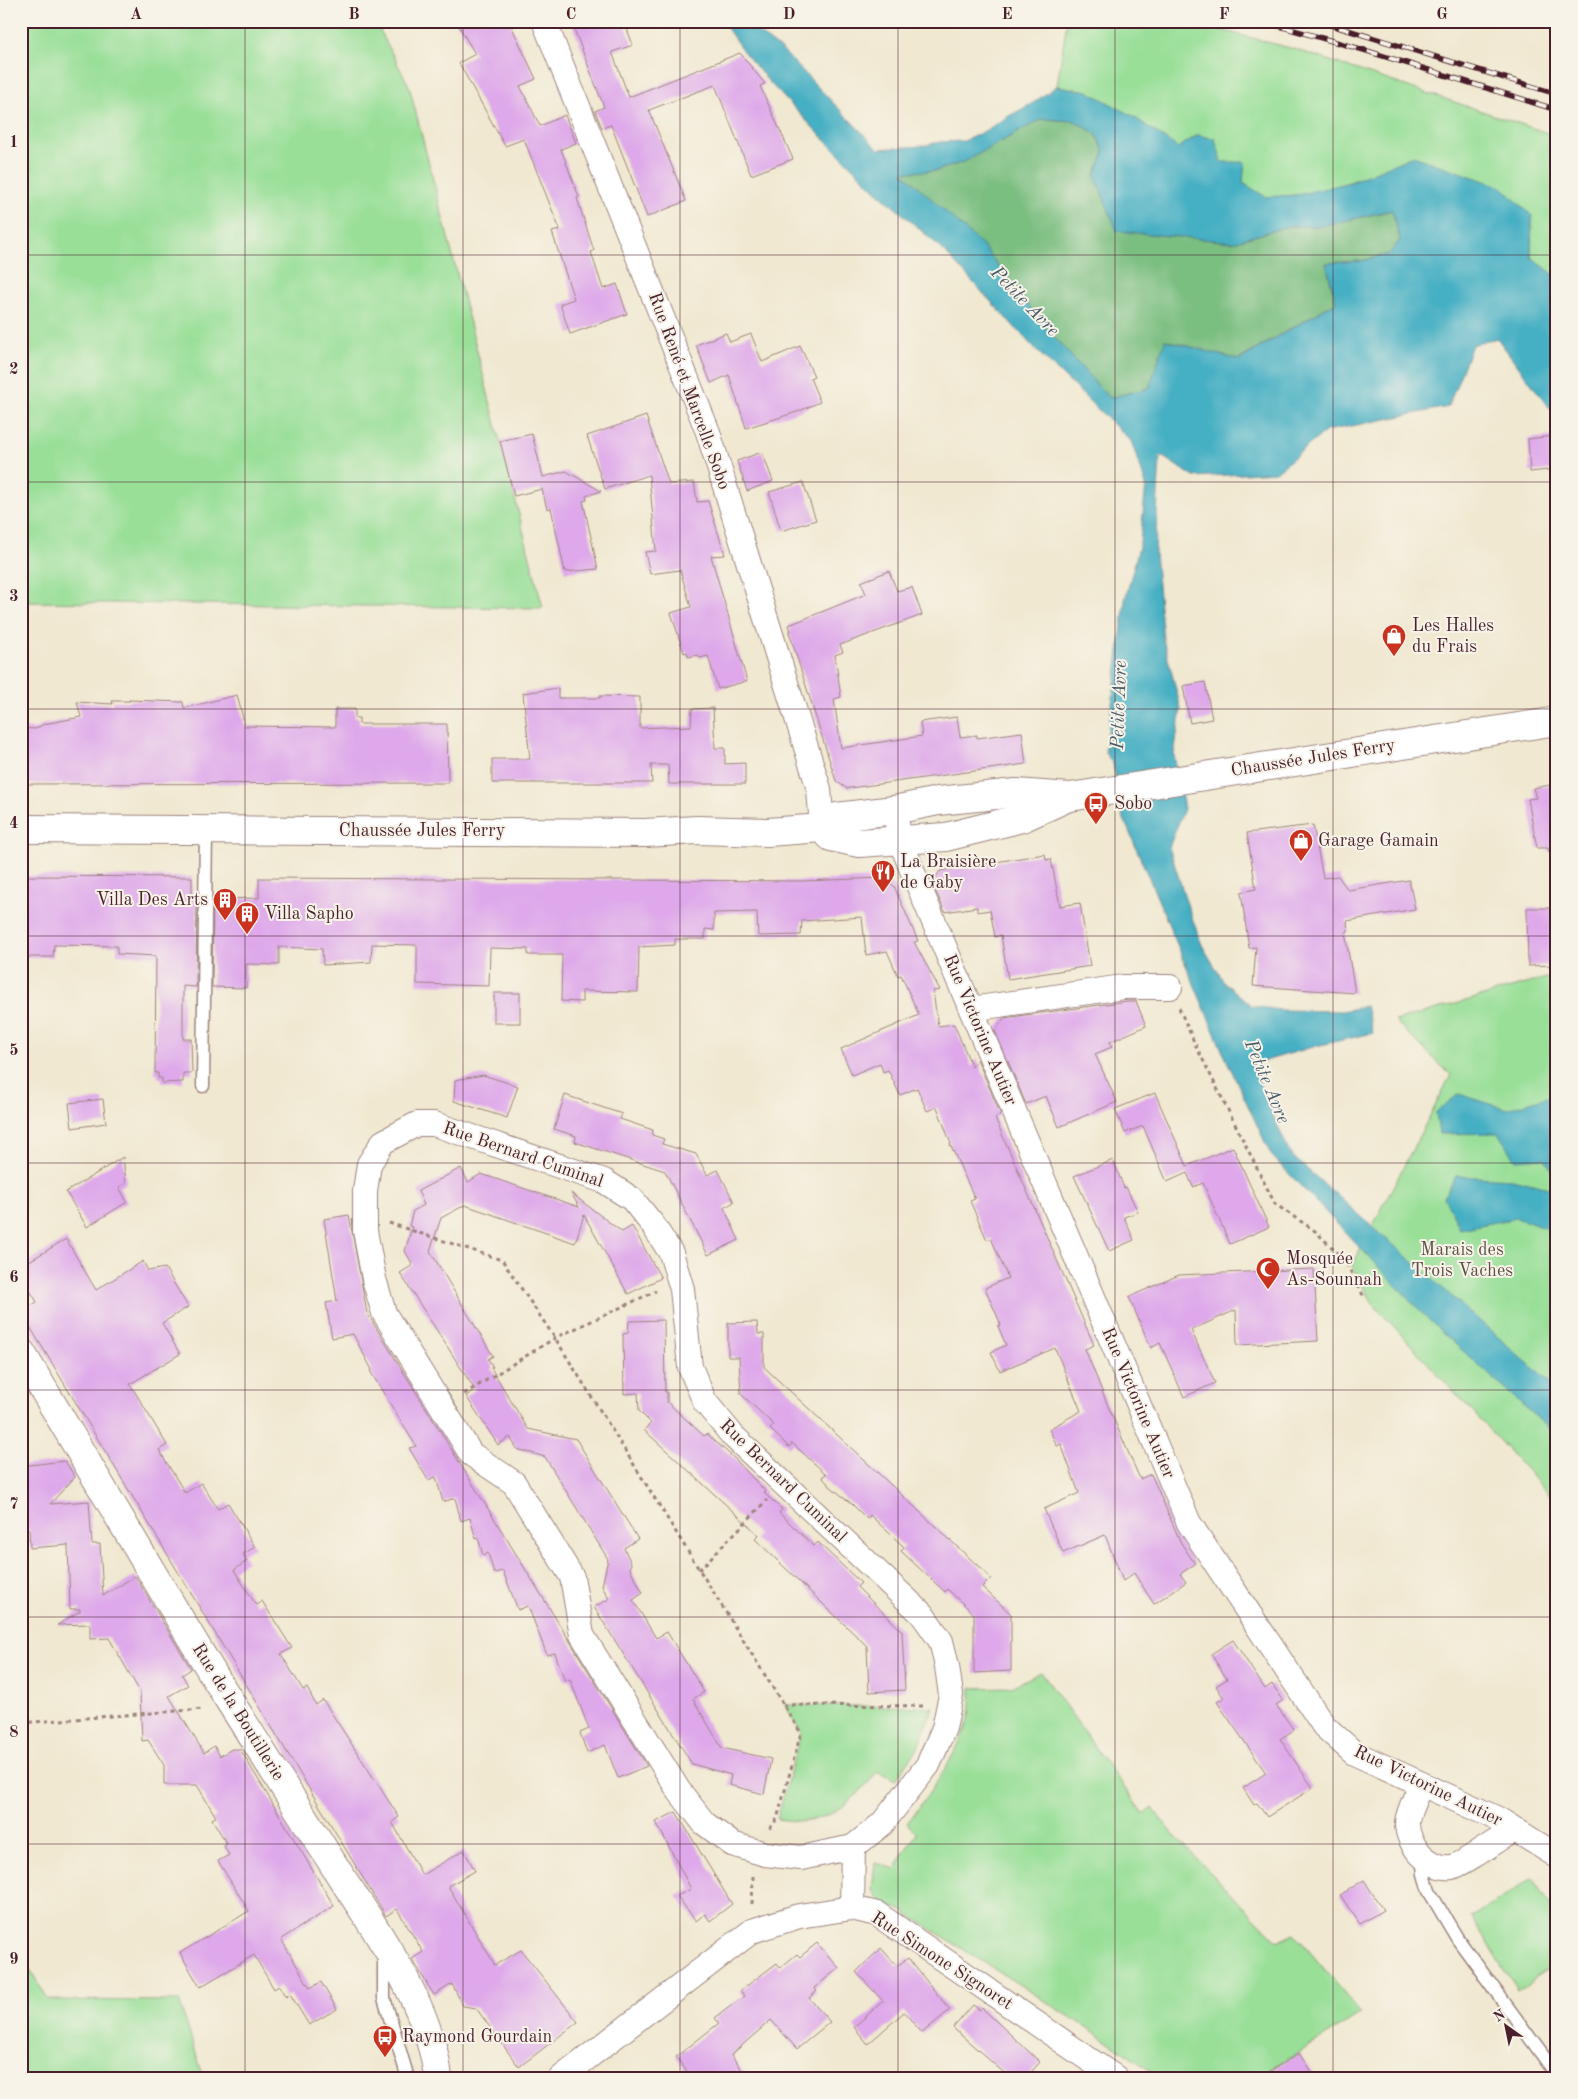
<svg xmlns="http://www.w3.org/2000/svg" width="1578" height="2099" font-family="'Old Standard TT',serif">
  <style>
    .green { fill: #99df98; stroke: #727f62 }
    .forest { fill: #7abe80; stroke: #626e56 }
    .water { fill: #44afc3; stroke: #476777; fill-rule: evenodd }
    .building { fill: #dea8ea }
    .lines { fill: none; stroke-linecap: round; stroke-linejoin: round }
    .lane-casing { stroke: #9d847e; stroke-width: 15 }
    .street-casing { stroke: #9d847e; stroke-width: 26 }
    .secondary-casing { stroke: #9d847e; stroke-width: 30 }
    .primary-casing { stroke: #9d847e; stroke-width: 30 }
    .path { stroke: #9d847e; stroke-width: 3; stroke-dasharray: 4 4; stroke-linecap: butt }
    .lane { stroke: #fff; stroke-width: 12 }
    .street { stroke: #fff; stroke-width: 24 }
    .secondary { stroke: #fff; stroke-width: 28 }
    .primary { stroke: #fff; stroke-width: 28 }
    .rail-casing { stroke: #4a1f2b; stroke-width: 5.5 }
    .rail { stroke: #f7f3e8; stroke-width: 4; stroke-dasharray: 11; stroke-linecap: butt }
    .grid { fill: none; stroke: #4a1f2b; stroke-width: 1; stroke-opacity: 0.55 }
    .labels { text-anchor: middle; dominant-baseline: central; stroke-width: 4; stroke-linejoin: round; paint-order: stroke }
    .street-label { font-size: 18px; fill: #4a1f2b; stroke: #f7f3e8 }
    .poi-label { font-size: 18px; fill: #4a1f2b; stroke: #f7f3e8; text-anchor: start }
    .park-label { font-size: 18px; fill: #5e4f46; stroke: #f7f3e8 }
    .water-label { font-size: 19px; font-style: italic; fill: #485968; stroke: #f7f3e8 }
    .neatline { fill: none; stroke: #4a1f2b; stroke-width: 2 }
    .grid-label { font-size: 16px; text-anchor: middle; font-weight: bold; fill: #4a1f2b }
  </style>
  <rect width="100%" height="100%" fill="#f7f3e8"/>
  <filter id="ink" filterUnits="userSpaceOnUse"><feTurbulence type="fractalNoise" baseFrequency=".02" numOctaves="2"/><feDisplacementMap in="SourceGraphic" scale="10" xChannelSelector="R" yChannelSelector="G"/><feConvolveMatrix kernelMatrix="1 2 1 2 8 2 1 2 1" color-interpolation-filters="sRGB"/></filter>
  <filter id="wash" filterUnits="userSpaceOnUse"><feTurbulence type="fractalNoise" baseFrequency=".0096" numOctaves="4" result="noise"/><feDisplacementMap in="SourceGraphic" scale="20" xChannelSelector="R" yChannelSelector="G"/><feGaussianBlur stdDeviation="1.12" result="paint"/><feColorMatrix in="noise" values="0 0 0 0 0 0 0 0 0 0 0 0 0 0 0 0 0 1.4 0 .05"/><feComposite in="paint" operator="in"/></filter>
  <g filter="url(#wash)">
    <rect width="100%" height="100%" fill="#f0e8d0"/>
    <g class="green">
      <polygon points="21,21 375,21 409,86 543,608 21,602"/>
      <path d="M1067,21H1187L1294,49L1557,136V277L1531,257L1532,217L1413,156C1371,174 1328,194 1282,196C1277,196 1271,197 1266,197C1246,192 1212,151 1198,135L1178,148L1131,115L1087,91L1057,86Z"/>
      <polygon points="1557,975 1557,1503 1374,1305 1352,1266 1451,1075 1395,1021"/>
      <path d="M1041,1672L1144,1815L1153,1808L1169,1830L1278,1942L1295,1934L1361,2013L1315,2043L1254,2078H1161L1096,2033L901,1910L883,1903L872,1890L875,1863L896,1869L903,1853L917,1834L907,1823C926,1800 961,1748 969,1719C972,1710 971,1698 971,1688L1012,1687Z"/>
      <path d="M785,1705L933,1707L917,1750L895,1780L878,1771C858,1795 841,1814 808,1821C798,1822 786,1820 777,1819L801,1733Z"/>
      <polygon points="1533,1878 1557,1914 1557,1964 1517,1989 1471,1918"/>
      <polygon points="21,1954 48,2000 179,2001 204,2078 21,2078"/>
    </g>
    <polygon class="forest" points="1042,119 1075,121 1096,134 1104,152 1095,176 1182,236 1233,242 1289,226 1321,226 1393,210 1400,240 1390,254 1361,261 1326,263 1336,302 1238,360 1166,340 1149,388 1109,398 901,171 935,171 964,162"/>
    <g class="water">
      <path d="M722,21H742L782,50L878,149L922,146L940,142L964,141L983,132L1009,116L1033,103L1057,86L1087,91L1131,115L1178,148L1198,135L1215,139L1222,162H1245L1243,183L1266,197L1297,195L1351,182L1413,156L1502,187L1532,216L1531,257L1557,277V418L1497,338L1472,345L1448,407L1326,431L1276,472L1194,477L1160,455L1155,553L1163,639L1181,709L1174,755L1184,809L1169,847L1188,907L1202,945L1224,982L1252,1006L1280,1010L1342,1011L1366,1006L1373,1033L1316,1046L1251,1065L1290,1154L1557,1389V1436L1433,1324L1271,1155L1222,1050L1123,817L1113,764L1105,753L1116,676L1125,600L1140,543L1146,484L1131,441L1035,349L941,248L874,189L829,144L769,82L743,51ZM1042,119L1075,121L1096,134L1104,152L1095,176L1117,231L1233,242L1289,226H1321L1392,210L1400,240L1389,254L1361,261L1326,263L1336,302L1239,360L1165,340L1149,388L1109,398L1047,329L983,246L902,172L935,171L964,162Z"/>
      <polygon points="1459,1094 1507,1109 1557,1094 1557,1178 1544,1158 1516,1160 1498,1133 1439,1134 1436,1112"/>
      <polygon points="1456,1176 1512,1179 1557,1190 1557,1232 1516,1218 1460,1229 1444,1197"/>
    </g>
    <g id="blocks">
      <g class="building">
        <polygon points="456,21 509,21 536,79 520,86 540,126 565,115 576,143 561,149 579,197 577,198 594,251 591,252 603,289 617,284 627,314 570,334 560,304 574,299 552,232 560,230 524,139 505,146 459,63 475,54"/>
        <polygon points="571,21 624,21 633,45 612,52 629,97 740,53 765,84 760,86 793,159 751,175 715,85 649,110 686,201 647,217 611,125 602,128 595,111 604,107"/>
        <polygon points="726,333 730,342 751,334 762,362 800,346 814,376 810,378 820,402 797,412 746,428 729,375 711,383 696,345"/>
        <polygon points="646,416 669,484 694,482 697,502 708,501 725,555 711,556 747,681 718,689 708,656 700,658 698,655 688,657 687,652 684,653 671,613 691,607 680,570 650,574 645,552 656,551 649,475 605,489 587,436"/>
        <polygon points="532,434 543,477 566,471 601,491 586,496 587,500 583,501 598,569 565,572 551,508 547,509 542,489 514,496 500,441"/>
        <polygon points="1554,436 1557,469 1530,472 1528,439"/>
        <polygon points="762,452 773,481 747,491 737,461"/>
        <polygon points="803,482 816,520 781,531 769,492"/>
        <polygon points="889,571 897,591 912,587 922,615 840,645 843,652 835,655 841,697 834,699 841,748 922,736 920,722 957,717 960,737 977,735 977,738 1022,732 1026,764 850,788 846,788 836,781 789,632 791,631 789,625 866,594 861,582"/>
        <polygon points="1205,682 1212,719 1190,723 1183,686"/>
        <polygon points="558,688 558,698 600,698 600,696 640,697 640,728 691,726 692,709 713,708 715,748 725,748 725,764 745,763 745,784 669,784 668,765 651,765 652,783 492,783 492,759 530,759 523,693"/>
        <polygon points="237,695 245,726 335,727 335,709 355,709 355,718 359,718 359,724 447,724 448,783 21,784 21,728 35,729 44,724 81,717 77,702 113,704 112,701 130,701 129,700 183,702 184,708"/>
        <polygon points="1557,784 1557,851 1549,852 1548,848 1537,848 1528,799 1536,798 1533,788"/>
        <polygon points="1313,825 1323,878 1338,876 1348,890 1409,880 1415,909 1347,921 1348,932 1345,932 1355,993 1253,986 1256,947 1249,948 1241,892 1256,889 1247,833"/>
        <polygon points="1045,854 1046,860 1051,859 1060,906 1080,903 1090,966 1008,979 1001,935 995,937 990,910 977,912 977,907 945,912 932,883 940,871"/>
        <polygon points="21,876 192,877 192,900 197,900 196,987 183,986 183,1039 191,1039 192,1073 183,1073 183,1082 162,1083 162,1078 158,1078 158,1073 155,1073 156,956 117,954 117,946 54,945 53,957 21,957"/>
        <polygon points="259,878 802,881 883,878 894,886 918,941 914,942 940,990 933,991 938,1026 954,1024 972,1067 977,1059 1001,1115 995,1118 1094,1345 1085,1349 1108,1406 1140,1479 1151,1474 1181,1543 1195,1564 1180,1574 1186,1582 1154,1604 1134,1573 1123,1581 1105,1535 1063,1553 1044,1509 1079,1493 1061,1444 1057,1446 1049,1429 1081,1411 1055,1348 1000,1371 991,1352 1006,1345 998,1326 1001,1325 985,1288 1008,1278 991,1238 987,1240 970,1201 975,1199 950,1144 951,1144 937,1107 927,1111 917,1088 900,1095 888,1070 883,1072 880,1063 852,1075 841,1049 919,1015 901,975 898,976 887,951 866,955 862,917 802,921 801,935 758,936 757,912 714,913 714,930 705,929 705,939 675,939 675,945 639,947 638,992 582,991 582,1002 561,1001 562,955 528,955 528,949 490,948 489,986 417,984 417,945 372,944 371,962 323,965 322,949 279,947 279,965 246,964 246,988 212,987 213,899 259,898"/>
        <polygon points="1527,908 1557,908 1557,965 1528,966"/>
        <rect x="494" y="993" width="26" height="30"/>
        <polygon points="1128,1001 1136,1001 1146,1026 1110,1042 1112,1047 1095,1054 1117,1102 1059,1127 1046,1096 1026,1104 995,1031 1004,1018"/>
        <polygon points="483,1075 518,1086 507,1118 454,1101 455,1080"/>
        <polygon points="1155,1093 1187,1166 1233,1147 1269,1227 1230,1244 1203,1183 1193,1187 1187,1173 1167,1182 1143,1126 1125,1133 1115,1109"/>
        <polygon points="565,1095 622,1114 620,1119 653,1130 652,1135 664,1139 662,1144 696,1154 707,1175 718,1170 734,1202 724,1208 739,1240 708,1255 665,1171 575,1142 576,1136 554,1129"/>
        <polygon points="103,1099 106,1123 72,1128 69,1103"/>
        <polygon points="123,1157 126,1183 119,1187 127,1202 87,1227 66,1192"/>
        <polygon points="1113,1160 1124,1188 1126,1187 1138,1212 1124,1217 1134,1240 1109,1251 1074,1176"/>
        <polygon points="461,1168 468,1182 481,1174 579,1207 571,1193 622,1232 632,1226 661,1278 628,1294 584,1215 575,1243 465,1205 441,1218 430,1251 493,1356 488,1359 493,1367 491,1368 528,1429 576,1439 597,1473 638,1539 624,1548 631,1563 630,1569 643,1593 633,1600 656,1638 667,1632 704,1692 693,1699 722,1748 771,1759 764,1794 729,1785 731,1775 692,1764 594,1607 609,1599 602,1586 608,1559 545,1457 517,1449 510,1437 498,1445 466,1396 475,1390 400,1273 413,1265 405,1251 412,1227 409,1226 413,1211 424,1205 418,1191"/>
        <polygon points="349,1215 367,1313 647,1766 618,1778 605,1745 587,1753 580,1733 589,1729 570,1679 565,1681 555,1653 547,1655 528,1606 518,1610 503,1571 494,1573 488,1553 483,1555 478,1538 476,1539 470,1518 461,1521 455,1498 443,1502 436,1477 428,1480 409,1448 416,1446 370,1371 372,1370 353,1334 332,1338 326,1303 337,1301 324,1219"/>
        <polygon points="66,1239 96,1290 143,1261 148,1271 165,1268 188,1307 162,1323 180,1354 130,1384 167,1445 159,1450 185,1493 201,1483 218,1509 228,1503 255,1547 243,1554 247,1561 234,1570 256,1605 262,1601 292,1648 281,1654 303,1690 307,1688 316,1705 323,1700 399,1817 392,1822 422,1875 464,1850 475,1871 448,1886 495,1965 521,1950 578,2022 519,2067 476,2008 463,2006 452,1984 434,1995 412,1959 423,1952 397,1909 386,1916 21,1312 37,1302 21,1276 21,1266"/>
        <polygon points="1314,1269 1318,1341 1237,1345 1236,1310 1191,1330 1215,1383 1184,1397 1160,1343 1151,1348 1129,1297 1179,1275"/>
        <polygon points="664,1320 665,1392 667,1392 667,1402 704,1436 707,1434 735,1459 766,1492 764,1493 782,1509 779,1513 814,1546 818,1542 826,1550 861,1583 857,1587 902,1631 905,1690 869,1692 867,1646 755,1539 759,1535 644,1430 651,1423 639,1411 638,1393 624,1394 623,1334 628,1333 629,1321"/>
        <polygon points="757,1322 758,1334 764,1334 764,1367 991,1578 982,1587 1011,1614 1011,1671 974,1673 974,1614 947,1589 945,1592 918,1567 901,1551 904,1547 870,1515 867,1519 852,1504 831,1487 822,1477 826,1474 792,1443 789,1447 770,1429 774,1425 741,1394 739,1357 728,1357 728,1323"/>
        <polygon points="65,1461 75,1477 50,1504 89,1501 92,1544 100,1544 103,1596 135,1576 191,1669 182,1675 188,1685 169,1696 204,1753 214,1746 220,1756 232,1749 240,1749 334,1906 281,1939 310,1988 321,1982 337,2009 309,2025 290,1994 286,1997 279,1986 274,1989 254,1955 200,1987 180,1953 249,1911 218,1861 229,1855 224,1846 227,1844 212,1819 216,1817 197,1785 164,1785 164,1765 148,1740 142,1741 140,1692 109,1638 90,1639 90,1624 57,1625 80,1611 80,1609 70,1609 68,1545 30,1548 29,1529 26,1529 21,1535 21,1466"/>
        <polygon points="1233,1640 1265,1689 1272,1684 1283,1700 1276,1705 1294,1730 1280,1739 1313,1788 1267,1817 1257,1803 1254,1805 1243,1788 1266,1773 1217,1702 1224,1698 1216,1686 1227,1679 1211,1654"/>
        <polygon points="676,1812 732,1904 710,1921 705,1914 696,1921 677,1896 691,1889 656,1822"/>
        <polygon points="1364,1880 1383,1910 1360,1924 1340,1895"/>
        <polygon points="817,1943 839,1968 814,1988 817,1991 809,1998 830,2022 797,2049 771,2020 731,2055 748,2078 692,2078 676,2057 719,2023 715,2018 744,1996 740,1991 777,1963 780,1968 797,1954 800,1957"/>
        <polygon points="881,1948 897,1966 908,1958 950,2010 922,2033 904,2012 868,2044 854,2027 883,2001 856,1972"/>
        <polygon points="973,2005 980,2010 982,2008 1040,2062 1026,2078 1010,2078 953,2028"/>
        <polygon points="1299,2053 1315,2078 1259,2078"/>
      </g>
    </g>
  </g>
  <g filter="url(#ink)">
    <use href="#blocks" fill-opacity="0" stroke="#9d847e" stroke-width="1"/>
    <g class="lines">
      <defs>
        <g id="lane">
          <polyline points="203,1086 206,830"/>
          <polyline points="1422,1856 1424,1874 1429,1891 1457,1938 1557,2075"/>
          <polyline points="384,1955 384,1998 408,2078"/>
        </g>
        <g id="street">
          <polyline points="544,21 708,432 819,789 822,828"/>
          <polyline points="894,810 901,842 914,875 1189,1523 1324,1726 1354,1753 1498,1819 1557,1856"/>
          <polyline points="971,1009 1123,987 1170,987"/>
          <path d="M1421,1784C1417,1794 1407,1814 1407,1823C1407,1845 1429,1870 1452,1867C1460,1866 1504,1836 1514,1830"/>
          <polyline points="852,1908 853,1847 882,1824 928,1765 944,1728 951,1695 947,1666 941,1641 922,1614 733,1436 705,1402 690,1367 682,1289 671,1253 653,1225 632,1199 604,1181 434,1124 417,1124 383,1142 369,1164 365,1191 365,1231 374,1279 384,1313 471,1454 514,1483 572,1577 582,1635 679,1791 704,1823 732,1844 765,1854 801,1858 853,1847"/>
          <polyline points="561,2078 752,1931 799,1916 852,1908 877,1914 1116,2078"/>
        </g>
        <path id="secondary" d="M21,1352C91,1468 158,1585 229,1700C266,1759 305,1819 342,1878C380,1936 431,2008 438,2078"/>
        <g id="primary">
          <polyline points="822,828 831,837 859,843 946,837 1022,818 1066,798"/>
          <polyline points="21,829 645,833 697,830 768,832 822,828 837,817 894,810 938,801 1016,793 1070,797 1557,721"/>
        </g>
      </defs>
      <use href="#lane" class="lane-casing"/>
      <use href="#street" class="street-casing"/>
      <use href="#secondary" class="secondary-casing"/>
      <use href="#primary" class="primary-casing"/>
      <g class="path">
        <polyline points="1179,1008 1195,1044 1275,1204 1315,1231 1344,1259 1364,1297"/>
        <polyline points="389,1223 502,1260 555,1338 801,1733 777,1819 769,1829"/>
        <polyline points="464,1394 555,1338 656,1291"/>
        <polyline points="699,1570 767,1500"/>
        <polyline points="783,1705 925,1706"/>
        <polyline points="21,1723 203,1709"/>
        <polyline points="752,1904 753,1876"/>
      </g>
      <use href="#lane" class="lane"/>
      <use href="#street" class="street"/>
      <use href="#secondary" class="secondary"/>
      <use href="#primary" class="primary"/>
      <defs>
        <g id="rail">
          <polyline points="1262,21 1364,50 1557,110"/>
          <polyline points="1318,21 1557,94"/>
        </g>
      </defs>
      <use href="#rail" class="rail-casing"/>
      <use href="#rail" class="rail"/>
    </g>
  </g>
  <path class="grid" d="M245,21V2078M463,21V2078M680,21V2078M898,21V2078M1115,21V2078M1333,21V2078M21,255H1557M21,482H1557M21,709H1557M21,936H1557M21,1163H1557M21,1390H1557M21,1617H1557M21,1844H1557"/>
  <defs>
    <symbol id="shop-pin" viewBox="-11 -11 22 30"><path d="M0 17L-7.5 6A9.5 9.5 0 1 1 7.5 6Z" fill="#c8321e" stroke="#f7f3e8"/><path d="M-5-2.5h2.3a2.7 3.5 0 0 1 5.4 0H5L5.5 6h-11ZM-1.5-2.5h3a1.5 2.3 0 0 0-3 0Z" fill="#fff"/></symbol>
    <symbol id="bus-pin" viewBox="-11 -11 22 30"><path d="M0 17L-7.5 6A9.5 9.5 0 1 1 7.5 6Z" fill="#c8321e" stroke="#f7f3e8"/><path d="M-5-6H5V4H4V6H2V4H-2V6H-4V4H-5ZM-3.5-4V0h7V-4ZM-3.5 1.2v1.5H-2V1.2ZM2 1.2v1.5H3.5V1.2Z" fill="#fff"/></symbol>
    <symbol id="restaurant-pin" viewBox="-11 -11 22 30"><path d="M0 17L-7.5 6A9.5 9.5 0 1 1 7.5 6Z" fill="#c8321e" stroke="#f7f3e8"/><path d="M-5-6h1v4h1v-4h1v4h1v-4h1v5L-1.5 .5V6h-2V.5L-5-1ZM5-6V6H3V1.5H1.5Q1.5-4 5-6Z" fill="#fff"/></symbol>
    <symbol id="building-pin" viewBox="-11 -11 22 30"><path d="M0 17L-7.5 6A9.5 9.5 0 1 1 7.5 6Z" fill="#c8321e" stroke="#f7f3e8"/><path d="M-4-6H4V6H1V3H-1V6H-4ZM-2.5-4.3h1.7v1.8h-1.7ZM.8-4.3h1.7v1.8H.8ZM-2.5-1h1.7V.8h-1.7ZM.8-1h1.7V.8H.8Z" fill="#fff"/></symbol>
    <symbol id="mosque-pin" viewBox="-11 -11 22 30"><path d="M0 17L-7.5 6A9.5 9.5 0 1 1 7.5 6Z" fill="#c8321e" stroke="#f7f3e8"/><path d="M3.5-4.9A6 6 0 1 0 3.5 4.9A5 5 0 1 1 3.5-4.9Z" fill="#fff"/></symbol>
  </defs>
  <g fill-rule="evenodd">
    <use href="#shop-pin" x="1380" y="622" width="28" height="38"/>
    <use href="#bus-pin" x="1082" y="790" width="28" height="38"/>
    <use href="#shop-pin" x="1287" y="827" width="28" height="38"/>
    <use href="#restaurant-pin" x="869" y="858" width="28" height="38"/>
    <use href="#building-pin" x="211" y="886" width="28" height="38"/>
    <use href="#building-pin" x="233" y="900" width="28" height="38"/>
    <use href="#mosque-pin" x="1254" y="1255" width="28" height="38"/>
    <use href="#bus-pin" x="371" y="2023" width="28" height="38"/>
  </g>
  <g class="labels">
    <g class="street-label">
      <text transform="translate(689 391) rotate(70)">Rue René et Marcelle Sobo</text>
      <text transform="translate(1313 758) rotate(-9)">Chaussée Jules Ferry</text>
      <text x="422" y="831">Chaussée Jules Ferry</text>
      <text transform="translate(980 1030) rotate(67)">Rue Victorine Autier</text>
      <text transform="translate(523 1155) rotate(19)">Rue Bernard Cuminal</text>
      <text transform="translate(1138 1403) rotate(67)">Rue Victorine Autier</text>
      <text transform="translate(783 1481) rotate(44)">Rue Bernard Cuminal</text>
      <text transform="translate(238 1712) rotate(58)">Rue de la Boutillerie</text>
      <text transform="translate(1428 1786) rotate(26)">Rue Victorine Autier</text>
      <text transform="translate(942 1961) rotate(33)">Rue Simone Signoret</text>
    </g>
    <g class="poi-label">
      <text x="1412" y="626">Les Halles<tspan x="1412" dy="21">du Frais</tspan></text>
      <text x="1114" y="804">Sobo</text>
      <text x="1318" y="841">Garage Gamain</text>
      <text x="900" y="862">La Braisière<tspan x="900" dy="21">de Gaby</tspan></text>
      <text x="208" y="900" text-anchor="end">Villa Des Arts</text>
      <text x="264" y="914">Villa Sapho</text>
      <text x="1286" y="1259">Mosquée<tspan x="1286" dy="21">As-Sounnah</tspan></text>
      <text x="402" y="2037">Raymond Gourdain</text>
    </g>
    <g class="park-label">
      <text x="1462" y="1250">Marais des<tspan x="1462" dy="21">Trois Vaches</tspan></text>
    </g>
    <g class="water-label">
      <text transform="translate(1024 302) rotate(46)">Petite Avre</text>
      <text transform="translate(1120 705) rotate(-88)">Petite Avre</text>
      <text transform="translate(1266 1082) rotate(67)">Petite Avre</text>
    </g>
  </g>
  <rect width="1578" height="2099" fill="none" stroke="#f7f3e8" stroke-width="55"/>
  <g transform="translate(1506 2026) rotate(327)" stroke="#f7f3e8" stroke-width="4" paint-order="stroke">
  <path d="M0-4L9 19L0 12L-9 19Z" fill="#4a1f2b"/>
  <text y="-8" font-size="14" font-weight="bold" text-anchor="middle" fill="#4a1f2b">N</text>
  </g>
  <rect x="28" y="28" width="1522" height="2044" class="neatline"/>
  <g class="grid-label">
    <text x="136" y="19">A</text>
    <text x="354" y="19">B</text>
    <text x="571" y="19">C</text>
    <text x="789" y="19">D</text>
    <text x="1007" y="19">E</text>
    <text x="1224" y="19">F</text>
    <text x="1442" y="19">G</text>
    <text x="14" y="147">1</text>
    <text x="14" y="374">2</text>
    <text x="14" y="601">3</text>
    <text x="14" y="828">4</text>
    <text x="14" y="1055">5</text>
    <text x="14" y="1282">6</text>
    <text x="14" y="1509">7</text>
    <text x="14" y="1737">8</text>
    <text x="14" y="1964">9</text>
  </g>
</svg>
